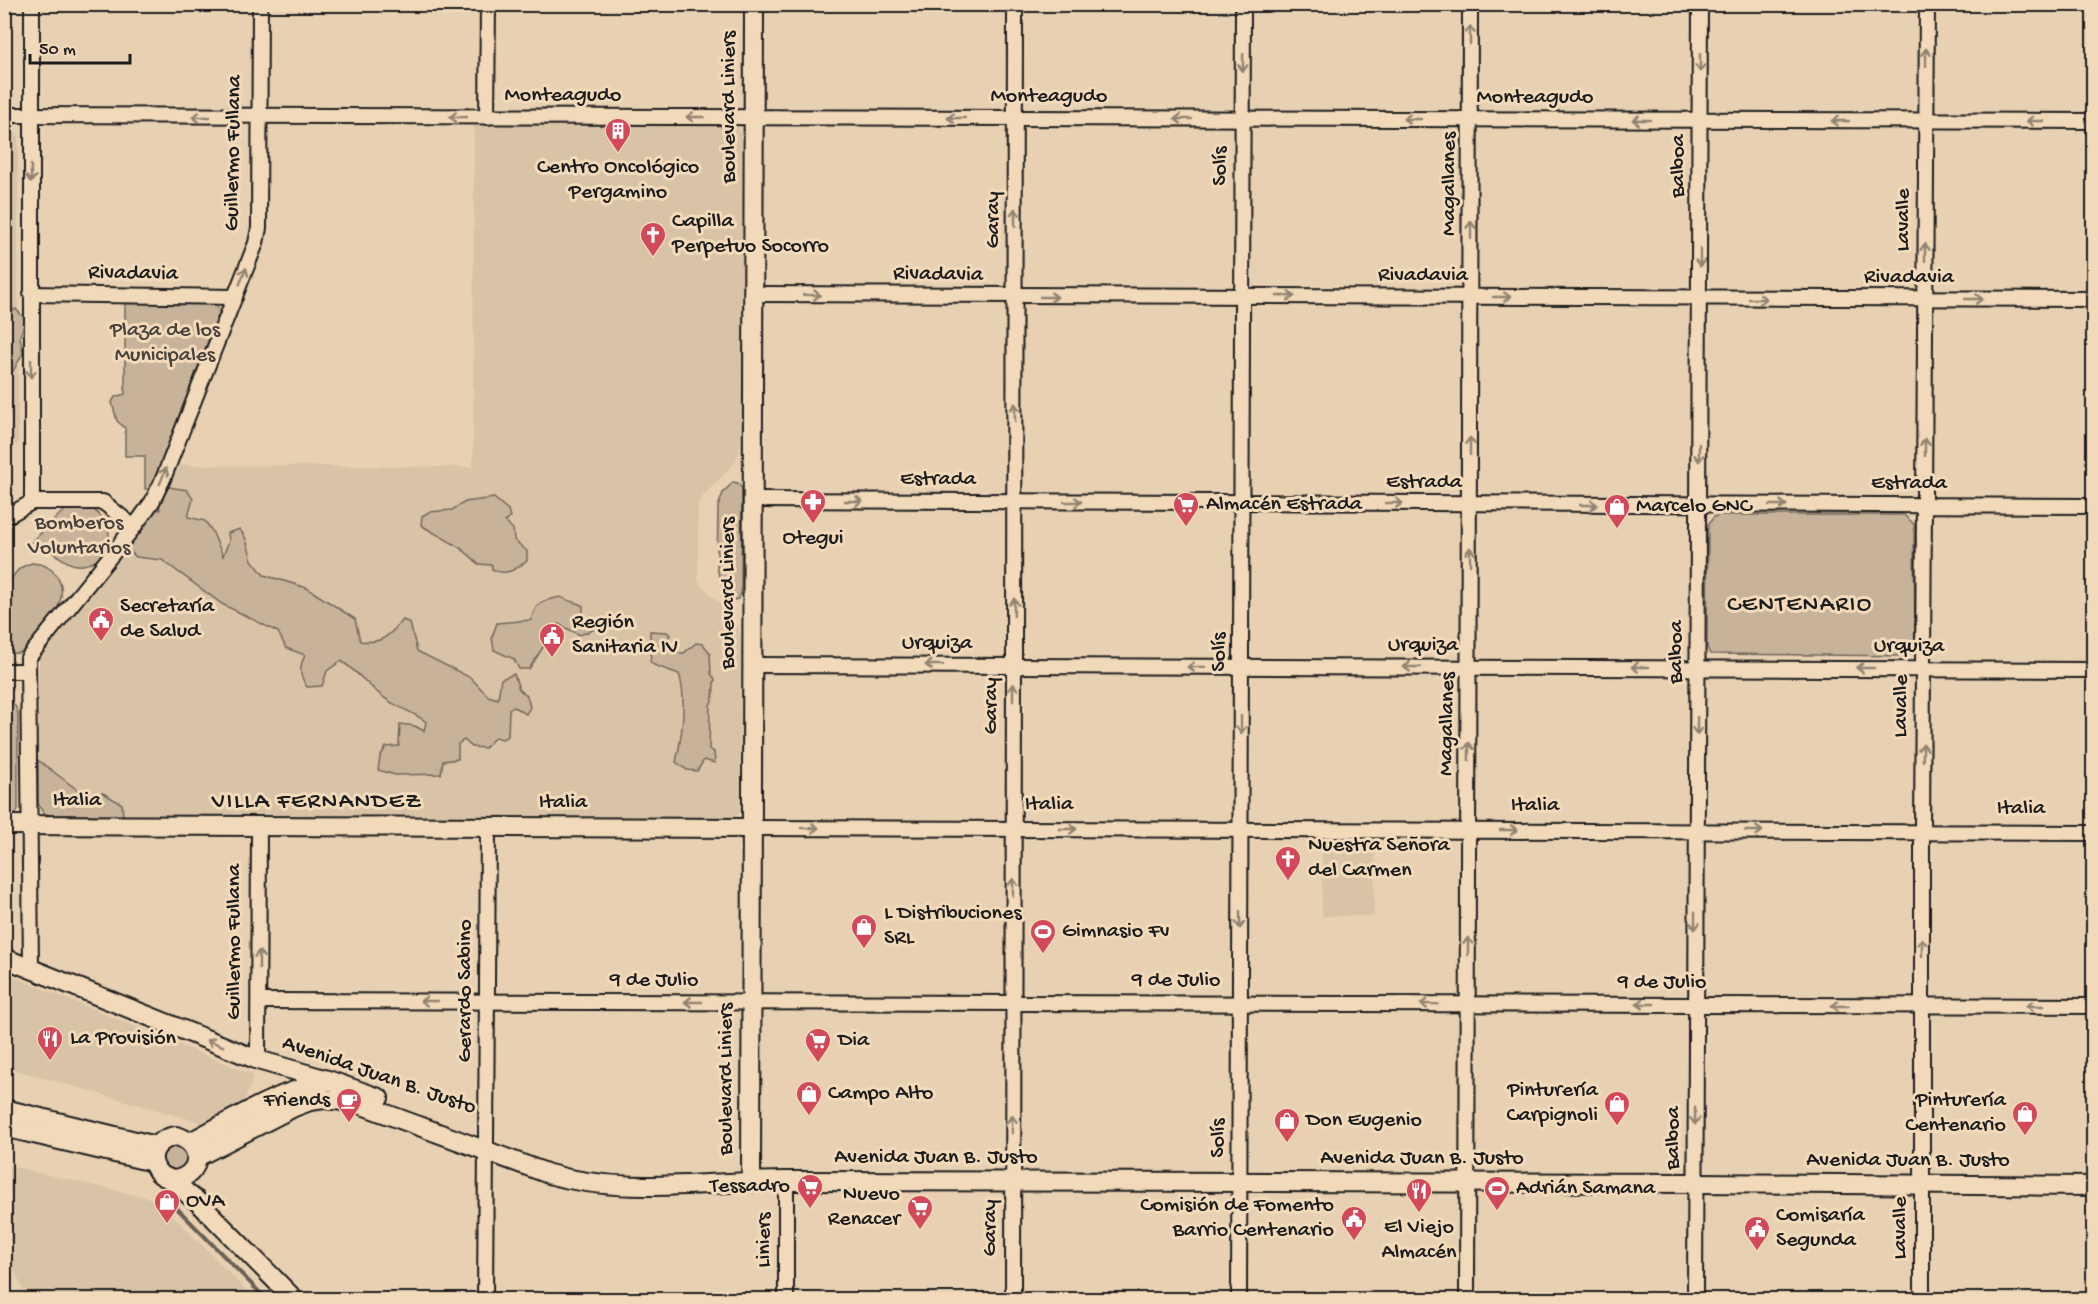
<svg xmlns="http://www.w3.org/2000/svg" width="2098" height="1304" font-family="'Gochi Hand',sans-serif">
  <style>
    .built { fill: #d8c3a7 }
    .green { fill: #c7b39a; stroke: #72685b; stroke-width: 1.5 }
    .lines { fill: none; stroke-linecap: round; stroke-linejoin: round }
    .stream { stroke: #696055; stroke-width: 4 }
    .street-casing { stroke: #1c1c1c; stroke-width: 18 }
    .secondary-casing { stroke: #1c1c1c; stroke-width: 22 }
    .street { stroke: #f1d9b9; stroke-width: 14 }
    .secondary { stroke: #f1d9b9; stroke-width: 18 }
    .oneway { stroke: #918472 }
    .labels { text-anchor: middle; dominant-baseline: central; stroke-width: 6; stroke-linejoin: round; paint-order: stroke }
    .street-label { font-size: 22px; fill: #1c1c1c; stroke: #f1d9b9 }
    .poi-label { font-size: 22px; fill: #1c1c1c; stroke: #f1d9b9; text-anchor: start }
    .park-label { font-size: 22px; fill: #47423c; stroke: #f1d9b9 }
    .neighbourhood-label { font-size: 24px; letter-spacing: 1.5px; fill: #1c1c1c; stroke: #f1d9b9 }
  </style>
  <rect width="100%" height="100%" fill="#e8d1b3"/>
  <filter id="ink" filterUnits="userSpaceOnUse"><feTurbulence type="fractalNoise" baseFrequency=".0167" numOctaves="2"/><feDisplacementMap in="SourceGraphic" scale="12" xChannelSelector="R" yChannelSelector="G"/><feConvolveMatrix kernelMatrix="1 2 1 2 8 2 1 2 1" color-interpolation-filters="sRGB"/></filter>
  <g filter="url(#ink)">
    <g class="built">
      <polygon points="474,124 734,125 742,132 742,441 737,458 732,466 702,497 698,504 698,579 702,586 732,616 741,636 740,811 738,815 730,818 51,815 43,813 38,803 39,656 155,511 176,465 473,467"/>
      <polygon points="4,132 14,132 18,135 18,444 5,444"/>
      <polygon points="1322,844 1375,844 1374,916 1322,916"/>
      <polygon points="4,973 254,1075 244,1103 203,1123 5,1067"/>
      <polygon points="5,1165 158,1200 255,1299 27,1299 5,1249"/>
    </g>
    <g class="green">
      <polygon points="125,302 211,303 218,308 219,313 151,489 145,489 145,456 125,456 125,428 117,421 112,402 115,397 125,394"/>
      <polygon points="16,309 26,320 20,336 23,353 13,371 5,374 5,315"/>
      <polygon points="733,482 738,483 742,489 741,593 738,599 734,600 723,588 717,569 718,507 723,493"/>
      <path d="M169,487L187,490L193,499L188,517L205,521L212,531L223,556L229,541L228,533L240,529L246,539L252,560L264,575L307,588L355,619L360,641C383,644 388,636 403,620L410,623L417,651L471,678L488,696L498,699L501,679L514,674L519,689L527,696L530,707L526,714L514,707L509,709L508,736L502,739L495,737L485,748L472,747L464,740L458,744V759L443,761L441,774L395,775L378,770L380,757L386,747L399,746L400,724L415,726L424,731L426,722C415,713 401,709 389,701C371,690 359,672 341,661L327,671L322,686L307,687C299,675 299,667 305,655L286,648L278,632L222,604L162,560L136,557L127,548L152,509L160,510L158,500L163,489Z"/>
      <path d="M494,498L508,510L510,517L505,522L513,529L514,540L527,551V561C515,569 506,577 492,569V565L478,564C463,546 441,538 421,525L422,516L429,512L452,510L465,502Z"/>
      <path d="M86,506C117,518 118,560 83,565C68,567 61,556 49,551C41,549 33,549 26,548L62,512L70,508Z"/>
      <polygon points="1719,515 1904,515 1914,524 1915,648 1907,656 1710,654 1707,647 1708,524 1714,517"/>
      <path d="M32,563C57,564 68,587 57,609L25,649C18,656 9,654 5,645C4,616 0,570 32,563Z"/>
      <path d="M561,597C568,602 575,601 583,606V617L591,621L593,630L580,635L558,624L529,669H519L514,659L494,650L492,637L497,623L531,620C537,600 542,601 561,597Z"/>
      <path d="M650,631L667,632L670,635L666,641L669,650L676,653H684L696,643L703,644L710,653L711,674L715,679C712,688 716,696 710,705L709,749L714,752L715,763L704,760L697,771L687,770L676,762C682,737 687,698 679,674L654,665L650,661C653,650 649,642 650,631Z"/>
      <path d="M7,701C14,701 17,709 18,715V809L16,814L11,816L6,814L5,807L4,703Z"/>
      <polygon points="38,760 83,794 103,793 122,804 123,816 51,815 43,813 38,803"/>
      <circle cx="175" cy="1158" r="13"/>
    </g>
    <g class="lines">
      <polyline class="stream" points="161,1192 267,1300"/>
      <defs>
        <g id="street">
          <polyline points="32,4 32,502"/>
          <polyline points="4,115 2094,121"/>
          <polyline points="487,117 488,4"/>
          <polyline points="31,294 235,297"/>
          <polyline points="753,294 2094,299"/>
          <polyline points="753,500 2094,506"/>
          <polyline points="32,502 103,502 134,527"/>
          <polyline points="4,518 32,502"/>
          <polyline points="752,665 2094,670"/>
          <polyline points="4,671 28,671"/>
          <polyline points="751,828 2094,833"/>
          <polyline points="31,968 28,658 134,527 152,502 163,479 256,243 259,228 260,4"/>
          <polyline points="259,1001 2094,1006"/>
          <polyline points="258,1060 259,825"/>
          <polyline points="786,1181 786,1300"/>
          <polyline points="485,1300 488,827"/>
          <polyline points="1013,1300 1015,4"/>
          <polyline points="1239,1300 1243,4"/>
          <polyline points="1467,1300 1470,4"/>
          <polyline points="1695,1300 1700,4"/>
          <polyline points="1922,1300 1922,832 1927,4"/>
        </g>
        <g id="secondary">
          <polyline points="4,825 751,828"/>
          <polyline points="4,958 258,1060 331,1081 379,1098"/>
          <polyline points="4,1109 156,1146"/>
          <polyline points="4,1127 153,1162"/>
          <path d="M190,1142C233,1120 278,1091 326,1082"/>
          <path d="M197,1157L294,1107L310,1101L324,1099L354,1102L549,1174C625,1196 708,1181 786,1181L1695,1183L2094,1186"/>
          <path d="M173,1180C202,1177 205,1143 176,1136C161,1138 146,1152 156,1169C160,1177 168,1177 175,1182C182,1188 187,1195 196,1200L295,1300"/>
          <polyline points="751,1181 754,4"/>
        </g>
      </defs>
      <use href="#street" class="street-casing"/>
      <use href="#secondary" class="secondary-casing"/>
      <use href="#street" class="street"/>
      <use href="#secondary" class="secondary"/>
    </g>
    <defs><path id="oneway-shaft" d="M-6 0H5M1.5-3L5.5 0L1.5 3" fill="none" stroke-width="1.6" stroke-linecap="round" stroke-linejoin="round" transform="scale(1.5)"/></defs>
    <g class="oneway">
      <use href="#oneway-shaft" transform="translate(1470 35) rotate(-90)"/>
      <use href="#oneway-shaft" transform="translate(1926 57) rotate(-90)"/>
      <use href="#oneway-shaft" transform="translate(1243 63) rotate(91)"/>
      <use href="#oneway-shaft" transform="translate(1700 63) rotate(90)"/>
      <use href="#oneway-shaft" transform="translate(201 117) rotate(-180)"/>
      <use href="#oneway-shaft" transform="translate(458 117) rotate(180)"/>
      <use href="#oneway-shaft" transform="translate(695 117) rotate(-180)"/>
      <use href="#oneway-shaft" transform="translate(956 118) rotate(-180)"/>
      <use href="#oneway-shaft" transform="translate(1183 119) rotate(-180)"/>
      <use href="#oneway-shaft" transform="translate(1412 119) rotate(-180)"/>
      <use href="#oneway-shaft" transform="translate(1641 120) rotate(-180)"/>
      <use href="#oneway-shaft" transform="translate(1840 121) rotate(180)"/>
      <use href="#oneway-shaft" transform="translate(2035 121) rotate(-180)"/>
      <use href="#oneway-shaft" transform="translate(31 174) rotate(90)"/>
      <use href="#oneway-shaft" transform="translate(1015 217) rotate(-90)"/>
      <use href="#oneway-shaft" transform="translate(1471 230) rotate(-90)"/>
      <use href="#oneway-shaft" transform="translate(1925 252) rotate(-90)"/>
      <use href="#oneway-shaft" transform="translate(1700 258) rotate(90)"/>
      <use href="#oneway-shaft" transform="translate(243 276) rotate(-68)"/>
      <use href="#oneway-shaft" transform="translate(812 295) rotate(1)"/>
      <use href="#oneway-shaft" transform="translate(1286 296)"/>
      <use href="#oneway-shaft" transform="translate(1049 297)"/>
      <use href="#oneway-shaft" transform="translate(1502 297)"/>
      <use href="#oneway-shaft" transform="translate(1758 299)"/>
      <use href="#oneway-shaft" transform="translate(1974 299)"/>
      <use href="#oneway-shaft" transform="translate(31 369) rotate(90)"/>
      <use href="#oneway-shaft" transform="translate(1015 412) rotate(-90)"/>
      <use href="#oneway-shaft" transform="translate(1470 446) rotate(-90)"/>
      <use href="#oneway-shaft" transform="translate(1925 447) rotate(-90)"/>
      <use href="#oneway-shaft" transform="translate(1699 453) rotate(90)"/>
      <use href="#oneway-shaft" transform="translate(163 476) rotate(-68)"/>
      <use href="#oneway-shaft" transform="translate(854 501)"/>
      <use href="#oneway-shaft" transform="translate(1073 502)"/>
      <use href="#oneway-shaft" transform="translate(1394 503)"/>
      <use href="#oneway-shaft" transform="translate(1589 505)"/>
      <use href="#oneway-shaft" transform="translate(1778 505)"/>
      <use href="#oneway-shaft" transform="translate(1470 556) rotate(-90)"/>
      <use href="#oneway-shaft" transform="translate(1014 607) rotate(-89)"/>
      <use href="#oneway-shaft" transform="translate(934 665) rotate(-180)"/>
      <use href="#oneway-shaft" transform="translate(1196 667) rotate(-180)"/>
      <use href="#oneway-shaft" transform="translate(1412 667) rotate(180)"/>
      <use href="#oneway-shaft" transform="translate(1640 667) rotate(-180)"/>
      <use href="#oneway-shaft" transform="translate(1865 668) rotate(-180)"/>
      <use href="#oneway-shaft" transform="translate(1013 692) rotate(-90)"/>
      <use href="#oneway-shaft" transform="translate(1241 725) rotate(90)"/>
      <use href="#oneway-shaft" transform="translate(1697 726) rotate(91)"/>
      <use href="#oneway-shaft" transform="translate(1469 751) rotate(-89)"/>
      <use href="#oneway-shaft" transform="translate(1923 752) rotate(-89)"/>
      <use href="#oneway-shaft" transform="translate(810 828)"/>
      <use href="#oneway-shaft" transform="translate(1068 829)"/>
      <use href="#oneway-shaft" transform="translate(1509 830)"/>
      <use href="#oneway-shaft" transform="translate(1754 831)"/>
      <use href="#oneway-shaft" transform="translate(1013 887) rotate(-89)"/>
      <use href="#oneway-shaft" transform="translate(1240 920) rotate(90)"/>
      <use href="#oneway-shaft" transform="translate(1695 921) rotate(90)"/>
      <use href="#oneway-shaft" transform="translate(1468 946) rotate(-90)"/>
      <use href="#oneway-shaft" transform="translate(1922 947) rotate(-90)"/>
      <use href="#oneway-shaft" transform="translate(259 959) rotate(-90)"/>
      <use href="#oneway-shaft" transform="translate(429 1001) rotate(-180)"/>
      <use href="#oneway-shaft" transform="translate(693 1002) rotate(-180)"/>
      <use href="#oneway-shaft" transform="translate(1429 1004) rotate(-179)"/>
      <use href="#oneway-shaft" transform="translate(1645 1004) rotate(180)"/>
      <use href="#oneway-shaft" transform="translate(1840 1006) rotate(180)"/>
      <use href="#oneway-shaft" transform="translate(2035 1006) rotate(-180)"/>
      <use href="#oneway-shaft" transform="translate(215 1043) rotate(-158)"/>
      <use href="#oneway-shaft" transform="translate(1695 1116) rotate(90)"/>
      <use href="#oneway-shaft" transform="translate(1012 1124) rotate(-90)"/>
    </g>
  </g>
  <defs>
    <symbol id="building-pin" viewBox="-11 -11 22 30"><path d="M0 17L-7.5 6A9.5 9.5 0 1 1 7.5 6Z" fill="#d1495b" stroke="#f1d9b9"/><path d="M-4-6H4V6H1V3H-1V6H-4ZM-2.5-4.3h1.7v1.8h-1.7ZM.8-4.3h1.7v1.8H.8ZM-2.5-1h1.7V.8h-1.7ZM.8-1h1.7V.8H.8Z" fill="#fff"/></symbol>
    <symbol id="church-pin" viewBox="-11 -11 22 30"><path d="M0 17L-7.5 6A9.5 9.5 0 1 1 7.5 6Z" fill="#d1495b" stroke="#f1d9b9"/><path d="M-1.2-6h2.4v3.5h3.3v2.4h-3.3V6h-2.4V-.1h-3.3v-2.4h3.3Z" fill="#fff"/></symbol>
    <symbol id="pharmacy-pin" viewBox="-11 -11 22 30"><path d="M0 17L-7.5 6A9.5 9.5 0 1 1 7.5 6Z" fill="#d1495b" stroke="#f1d9b9"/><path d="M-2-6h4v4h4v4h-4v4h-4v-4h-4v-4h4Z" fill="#fff"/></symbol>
    <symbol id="supermarket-pin" viewBox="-11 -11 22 30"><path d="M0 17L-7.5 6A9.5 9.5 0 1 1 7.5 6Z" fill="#d1495b" stroke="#f1d9b9"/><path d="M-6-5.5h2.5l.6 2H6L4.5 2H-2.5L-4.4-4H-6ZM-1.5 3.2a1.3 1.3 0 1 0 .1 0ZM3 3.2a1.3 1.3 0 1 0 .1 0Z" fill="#fff"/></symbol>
    <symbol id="shop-pin" viewBox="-11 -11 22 30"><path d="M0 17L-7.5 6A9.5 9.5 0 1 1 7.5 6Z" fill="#d1495b" stroke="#f1d9b9"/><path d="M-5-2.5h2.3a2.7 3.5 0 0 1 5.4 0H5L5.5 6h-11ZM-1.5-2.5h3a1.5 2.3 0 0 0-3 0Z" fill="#fff"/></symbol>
    <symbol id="civic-pin" viewBox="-11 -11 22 30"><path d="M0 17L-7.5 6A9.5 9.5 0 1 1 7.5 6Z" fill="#d1495b" stroke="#f1d9b9"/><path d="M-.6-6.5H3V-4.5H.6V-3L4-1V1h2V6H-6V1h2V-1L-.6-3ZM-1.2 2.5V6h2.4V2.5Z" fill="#fff"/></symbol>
    <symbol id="stadium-pin" viewBox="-11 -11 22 30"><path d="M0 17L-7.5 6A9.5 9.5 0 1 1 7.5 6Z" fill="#d1495b" stroke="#f1d9b9"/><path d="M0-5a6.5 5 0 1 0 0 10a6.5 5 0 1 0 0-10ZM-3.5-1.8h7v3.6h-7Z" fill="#fff"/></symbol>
    <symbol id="restaurant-pin" viewBox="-11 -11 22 30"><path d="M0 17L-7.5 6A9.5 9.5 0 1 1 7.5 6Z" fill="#d1495b" stroke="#f1d9b9"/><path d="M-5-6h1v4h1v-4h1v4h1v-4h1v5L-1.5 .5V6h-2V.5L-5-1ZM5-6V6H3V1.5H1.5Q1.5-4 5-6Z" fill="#fff"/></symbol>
    <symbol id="cafe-pin" viewBox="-11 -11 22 30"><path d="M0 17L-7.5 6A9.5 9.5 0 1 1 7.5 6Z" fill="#d1495b" stroke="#f1d9b9"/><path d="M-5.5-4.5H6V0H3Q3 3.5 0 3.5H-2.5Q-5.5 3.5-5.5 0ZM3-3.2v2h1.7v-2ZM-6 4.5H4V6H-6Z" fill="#fff"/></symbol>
  </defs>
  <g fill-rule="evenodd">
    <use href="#building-pin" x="603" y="116" width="30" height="40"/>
    <use href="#church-pin" x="638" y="220" width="30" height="40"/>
    <use href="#pharmacy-pin" x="798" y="487" width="30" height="40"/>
    <use href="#supermarket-pin" x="1171" y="490" width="30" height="40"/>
    <use href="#shop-pin" x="1602" y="492" width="30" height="40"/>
    <use href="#civic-pin" x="86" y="605" width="30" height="40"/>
    <use href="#civic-pin" x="537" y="621" width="30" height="40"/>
    <use href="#church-pin" x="1273" y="844" width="30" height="40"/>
    <use href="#shop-pin" x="849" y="912" width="30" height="40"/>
    <use href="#stadium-pin" x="1028" y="917" width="30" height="40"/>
    <use href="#restaurant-pin" x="35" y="1024" width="30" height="40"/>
    <use href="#supermarket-pin" x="803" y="1026" width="30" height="40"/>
    <use href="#shop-pin" x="794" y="1079" width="30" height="40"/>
    <use href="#cafe-pin" x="334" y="1086" width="30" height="40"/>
    <use href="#shop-pin" x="1602" y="1089" width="30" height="40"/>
    <use href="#shop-pin" x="2010" y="1099" width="30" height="40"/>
    <use href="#shop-pin" x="1272" y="1106" width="30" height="40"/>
    <use href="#supermarket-pin" x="795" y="1172" width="30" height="40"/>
    <use href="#stadium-pin" x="1482" y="1174" width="30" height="40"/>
    <use href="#restaurant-pin" x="1404" y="1176" width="30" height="40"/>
    <use href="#shop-pin" x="152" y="1187" width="30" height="40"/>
    <use href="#supermarket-pin" x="905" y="1193" width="30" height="40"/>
    <use href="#civic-pin" x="1339" y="1204" width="30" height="40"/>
    <use href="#civic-pin" x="1742" y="1214" width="30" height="40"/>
  </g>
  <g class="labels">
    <g class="street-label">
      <text x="563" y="96">Monteagudo</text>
      <text x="1049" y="97">Monteagudo</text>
      <text x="1535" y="98">Monteagudo</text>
      <text transform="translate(730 107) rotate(-90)">Boulevard Liniers</text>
      <text transform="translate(234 153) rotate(-89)">Guillermo Fullana</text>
      <text transform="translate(1221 166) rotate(-90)">Solís</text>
      <text transform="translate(1679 166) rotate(-90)">Balboa</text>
      <text transform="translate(1450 184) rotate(-90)">Magallanes</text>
      <text transform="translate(994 220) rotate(-90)">Garay</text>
      <text transform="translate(1904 220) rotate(-90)">Lavalle</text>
      <text transform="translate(133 274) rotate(1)">Rivadavia</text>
      <text transform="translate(938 275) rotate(1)">Rivadavia</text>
      <text x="1423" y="276">Rivadavia</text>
      <text x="1909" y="278">Rivadavia</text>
      <text x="938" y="480">Estrada</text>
      <text x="1424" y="483">Estrada</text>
      <text x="1909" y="484">Estrada</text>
      <text transform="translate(729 593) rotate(-90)">Boulevard Liniers</text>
      <text x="937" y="644">Urquiza</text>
      <text x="1423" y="646">Urquiza</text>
      <text x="1909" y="647">Urquiza</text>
      <text transform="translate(1220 652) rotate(-90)">Solís</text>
      <text transform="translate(1677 652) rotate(-90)">Balboa</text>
      <text transform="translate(992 706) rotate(-90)">Garay</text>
      <text transform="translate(1902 706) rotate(-89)">Lavalle</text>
      <text transform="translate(1448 724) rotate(-89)">Magallanes</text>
      <text x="77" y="801">Italia</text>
      <text x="563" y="803">Italia</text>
      <text x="1049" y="805">Italia</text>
      <text x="1535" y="806">Italia</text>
      <text x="2021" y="809">Italia</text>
      <text transform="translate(235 942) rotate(-90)">Guillermo Fullana</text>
      <text x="654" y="981">9 de Julio</text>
      <text x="1176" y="981">9 de Julio</text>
      <text x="1662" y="983">9 de Julio</text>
      <text transform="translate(466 991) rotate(-90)">Gerardo Sabino</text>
      <text transform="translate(379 1076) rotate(19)">Avenida Juan B. Justo</text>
      <text transform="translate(727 1079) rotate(-90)">Boulevard Liniers</text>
      <text transform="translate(1219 1138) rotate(-90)">Solís</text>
      <text transform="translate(1674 1138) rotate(-90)">Balboa</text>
      <text x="936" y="1158">Avenida Juan B. Justo</text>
      <text x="1422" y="1159">Avenida Juan B. Justo</text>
      <text x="1908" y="1161">Avenida Juan B. Justo</text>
      <text transform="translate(991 1228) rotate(-90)">Garay</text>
      <text transform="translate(1901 1228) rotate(-90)">Lavalle</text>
      <text transform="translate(765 1240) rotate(-90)">Liniers</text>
    </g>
    <g class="poi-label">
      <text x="618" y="168" text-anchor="middle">Centro Oncológico<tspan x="618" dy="25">Pergamino</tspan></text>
      <text x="672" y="222">Capilla<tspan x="672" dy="25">Perpetuo Socorro</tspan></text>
      <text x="1206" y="505">Almacén Estrada</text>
      <text x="1636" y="507">Marcelo GNC</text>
      <text x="813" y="539" text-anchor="middle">Otegui</text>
      <text x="120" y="607">Secretaría<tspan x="120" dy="25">de Salud</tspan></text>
      <text x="572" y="623">Región<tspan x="572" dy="25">Sanitaria IV</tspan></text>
      <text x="1308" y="846">Nuestra Señora<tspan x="1308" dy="25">del Carmen</tspan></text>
      <text x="884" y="914">L Distribuciones<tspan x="884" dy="25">SRL</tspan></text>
      <text x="1062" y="932">Gimnasio Fv</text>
      <text x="70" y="1039">La Provisión</text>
      <text x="838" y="1041">Dia</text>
      <text x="1598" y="1091" text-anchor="end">Pinturería<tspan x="1598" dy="25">Carpignoli</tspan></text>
      <text x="828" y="1094">Campo Alto</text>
      <text x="330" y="1101" text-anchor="end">Friends</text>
      <text x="2006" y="1101" text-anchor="end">Pinturería<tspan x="2006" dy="25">Centenario</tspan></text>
      <text x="1306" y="1121">Don Eugenio</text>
      <text x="790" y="1187" text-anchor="end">Tessadro</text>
      <text x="1516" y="1189">Adrián Samana</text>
      <text x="900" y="1195" text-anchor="end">Nuevo<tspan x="900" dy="25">Renacer</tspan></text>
      <text x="186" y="1202">OVA</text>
      <text x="1334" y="1206" text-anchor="end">Comisión de Fomento<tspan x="1334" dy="25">Barrio Centenario</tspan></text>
      <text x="1776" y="1216">Comisaría<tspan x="1776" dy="25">Segunda</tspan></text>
      <text x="1419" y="1228" text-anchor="middle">El Viejo<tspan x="1419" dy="25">Almacén</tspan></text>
    </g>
    <g class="park-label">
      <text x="165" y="331">Plaza de los<tspan x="165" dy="25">Municipales</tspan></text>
      <text x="79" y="524">Bomberos<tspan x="79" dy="25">Voluntarios</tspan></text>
    </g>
    <g class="neighbourhood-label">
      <text x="1800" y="605">CENTENARIO</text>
      <text x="317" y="802">VILLA FERNANDEZ</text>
    </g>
  </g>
  <rect width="2098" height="1304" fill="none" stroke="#f1d9b9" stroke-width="24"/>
  <rect x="12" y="12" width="2074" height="1280" fill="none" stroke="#1c1c1c" stroke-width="2" filter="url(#ink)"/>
  <path d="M30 54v9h100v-9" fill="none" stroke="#1c1c1c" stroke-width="3"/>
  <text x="39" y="54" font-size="18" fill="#1c1c1c" stroke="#f1d9b9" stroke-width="4.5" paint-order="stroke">50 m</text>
</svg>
